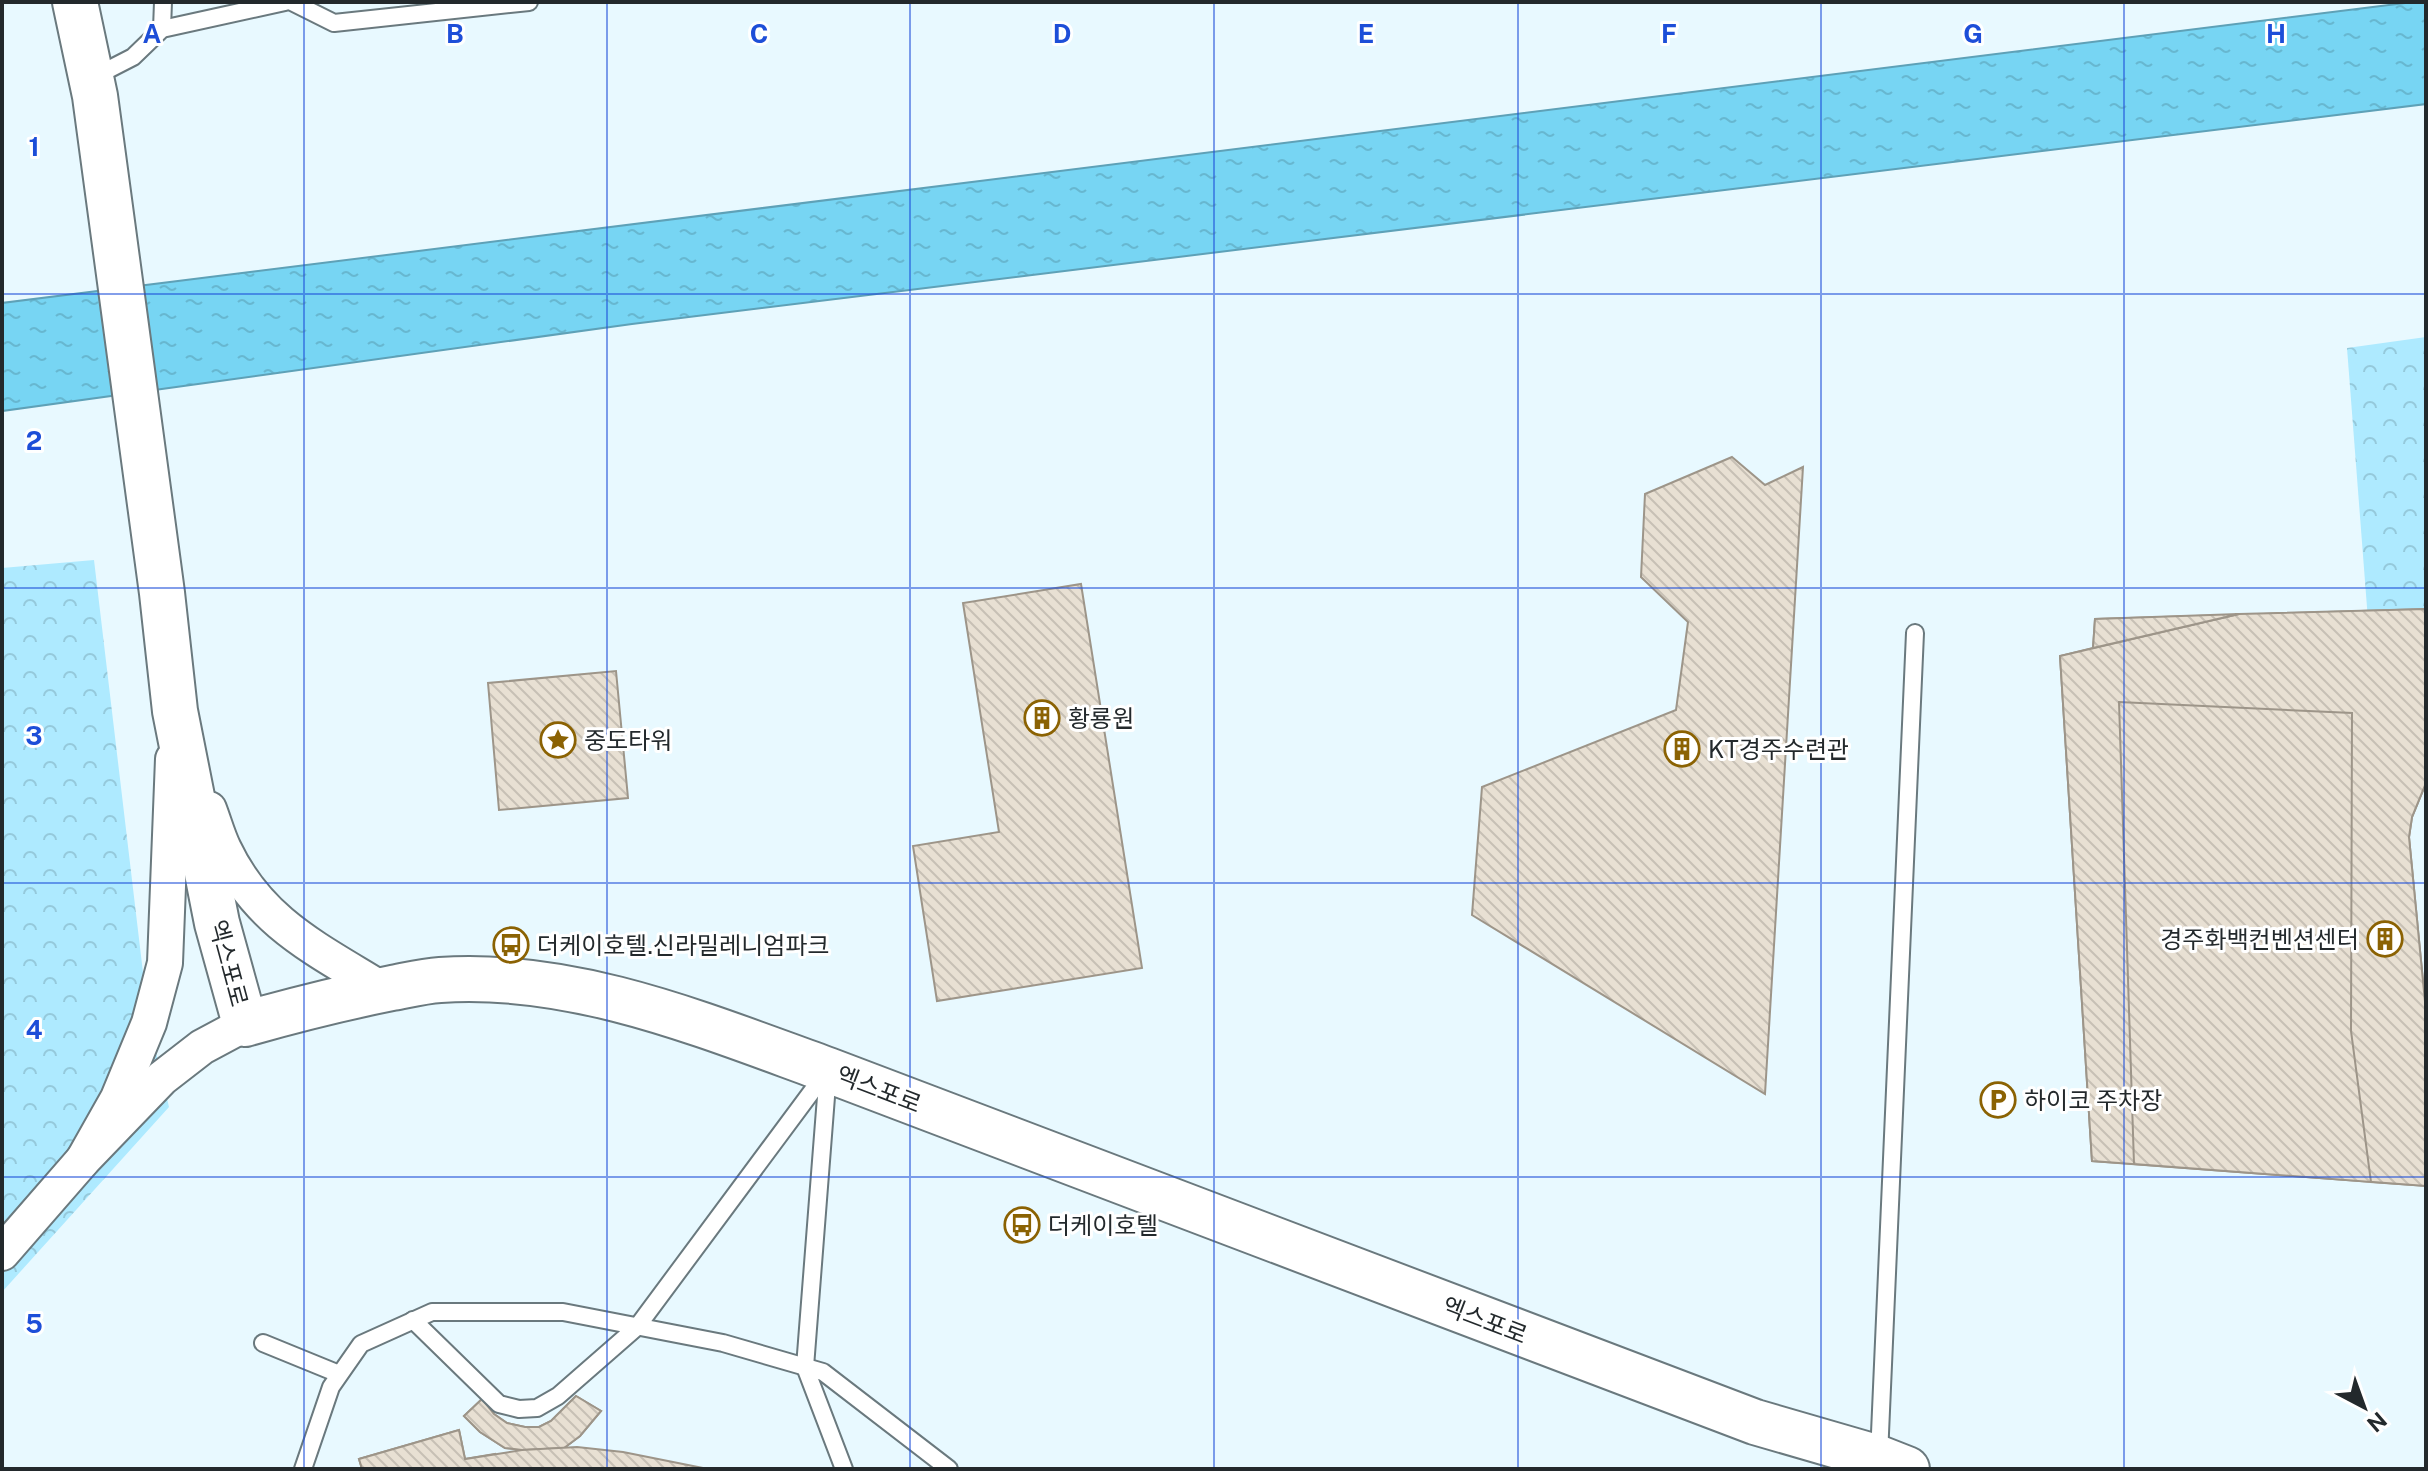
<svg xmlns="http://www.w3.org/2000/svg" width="2428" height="1471" font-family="'Public Sans','Noto Sans KR',sans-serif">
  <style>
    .park { fill: url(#park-crowns) }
    .water { fill: url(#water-ripples); stroke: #5ea1b7; stroke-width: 2 }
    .building { fill: url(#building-back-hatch); stroke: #9d9589; stroke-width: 2 }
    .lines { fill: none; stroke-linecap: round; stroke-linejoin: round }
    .lane-casing { stroke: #6a797e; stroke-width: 20 }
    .street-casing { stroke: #6a797e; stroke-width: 38 }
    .secondary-casing { stroke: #6a797e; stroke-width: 48 }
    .lane { stroke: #fff; stroke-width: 16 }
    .street { stroke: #fff; stroke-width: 34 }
    .secondary { stroke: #fff; stroke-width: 44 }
    .grid { fill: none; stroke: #1d4ed8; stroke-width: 2; stroke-opacity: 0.55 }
    .labels { text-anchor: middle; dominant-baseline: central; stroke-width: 6; stroke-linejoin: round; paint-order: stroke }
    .poi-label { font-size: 24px; fill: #23292c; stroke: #fff; text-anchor: start }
    .street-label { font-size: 24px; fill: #23292c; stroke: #fff }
    .grid-label { font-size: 26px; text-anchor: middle; font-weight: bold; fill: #1d4ed8; stroke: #fff; stroke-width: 6; stroke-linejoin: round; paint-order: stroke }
  </style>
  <defs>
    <pattern id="park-crowns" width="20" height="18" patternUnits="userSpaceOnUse" patternTransform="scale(2)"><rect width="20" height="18" fill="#aeeaff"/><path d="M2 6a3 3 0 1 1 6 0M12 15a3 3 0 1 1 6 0" fill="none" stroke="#95c9db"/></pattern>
    <pattern id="water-ripples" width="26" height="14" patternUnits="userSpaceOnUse" patternTransform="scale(2)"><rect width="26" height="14" fill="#77d5f3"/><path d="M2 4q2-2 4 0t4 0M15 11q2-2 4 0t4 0" fill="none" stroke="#67b7d0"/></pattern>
    <pattern id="building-back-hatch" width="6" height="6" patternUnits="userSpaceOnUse" patternTransform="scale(2)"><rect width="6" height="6" fill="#e8e0d3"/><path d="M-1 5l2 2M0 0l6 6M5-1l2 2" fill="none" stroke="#c7c0b5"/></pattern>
  </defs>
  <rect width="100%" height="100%" fill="#e8f9ff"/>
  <g class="park">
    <polygon points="2426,337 2426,631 2369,633 2347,348"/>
    <polygon points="94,560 149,1023 169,1107 2,1292 2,568"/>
  </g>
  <polygon class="water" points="2413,2 2426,2 2426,104 632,324 2,411 2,303"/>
  <g class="building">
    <polygon points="1732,457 1765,485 1803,467 1765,1094 1472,915 1482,787 1676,710 1688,622 1641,577 1645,494"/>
    <polygon points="1081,584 1142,968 937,1001 913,846 999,832 963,603"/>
    <polygon points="2426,609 2426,783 2412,817 2409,837 2426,1012 2426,1186 2371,1182 2351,1031 2352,713 2119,702 2134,1164 2092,1161 2060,656 2093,648 2095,619"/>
    <polygon points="2426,609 2426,783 2412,817 2409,837 2426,1012 2426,1186 2092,1161 2060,656 2239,614"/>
    <polygon points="2239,614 2093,648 2095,619"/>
    <polygon points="616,671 628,798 499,810 488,683"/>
    <polygon points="2119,702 2352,713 2351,1031 2371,1182 2134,1164"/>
    <polygon points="576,1396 601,1411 580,1436 564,1448 522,1450 505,1448 480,1432 464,1416 482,1399 494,1414 507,1423 525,1427 539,1427 551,1421"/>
    <polygon points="576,1396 601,1411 580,1436 564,1448 522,1450 505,1448 480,1432 464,1416 482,1399 494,1414 507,1423 525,1427 539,1427 551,1421"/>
    <polygon points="459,1430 465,1459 495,1454 497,1469 445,1469 443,1464 422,1469 362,1469 359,1459"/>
    <polygon points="459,1430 465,1459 522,1450 577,1447 623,1452 708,1469 362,1469 359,1459"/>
  </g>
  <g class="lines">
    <defs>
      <g id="lane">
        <polyline points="292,2 334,23 529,2"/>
        <polyline points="162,29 163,2"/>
        <polyline points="92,78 133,57 162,29 285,2"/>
        <polyline points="828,1071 805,1367 844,1469"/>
        <polyline points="413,1320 499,1404 519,1409 537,1408 558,1396 637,1327 827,1071"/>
        <polyline points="263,1343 339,1374"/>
        <polyline points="1879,1456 1915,633"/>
        <polyline points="303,1469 331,1387 361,1344 432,1312 563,1312 723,1343 823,1372 949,1469"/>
      </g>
      <g id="street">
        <path d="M209,809C214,822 218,837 224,849C259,923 317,949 383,990"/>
        <polyline points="83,1160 118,1098 149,1023 165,963 173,759"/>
        <polyline points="2,1253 83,1160 162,1078 202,1047 245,1024"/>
      </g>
      <path id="secondary" d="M75,2L95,96L162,593L175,711L217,923L245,1024C294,1010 342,998 392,988C408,985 424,981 440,980C575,971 703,1025 828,1070L1755,1422L1879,1458L1907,1469"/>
    </defs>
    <use href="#lane" class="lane-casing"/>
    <use href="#street" class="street-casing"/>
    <use href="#secondary" class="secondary-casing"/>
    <use href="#lane" class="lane"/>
    <use href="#street" class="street"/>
    <use href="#secondary" class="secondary"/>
  </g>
  <path class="grid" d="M304,2V1469M607,2V1469M910,2V1469M1214,2V1469M1518,2V1469M1821,2V1469M2124,2V1469M2,294H2426M2,588H2426M2,883H2426M2,1177H2426"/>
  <defs>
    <symbol id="building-ring" viewBox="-11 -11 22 22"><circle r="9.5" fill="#fff" stroke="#8b6203" stroke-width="1.5"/><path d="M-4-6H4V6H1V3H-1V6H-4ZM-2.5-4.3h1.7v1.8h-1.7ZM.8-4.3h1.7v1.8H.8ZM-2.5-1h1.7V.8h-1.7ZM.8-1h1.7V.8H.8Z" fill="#8b6203"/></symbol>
    <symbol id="sight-ring" viewBox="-11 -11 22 22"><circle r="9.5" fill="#fff" stroke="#8b6203" stroke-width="1.5"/><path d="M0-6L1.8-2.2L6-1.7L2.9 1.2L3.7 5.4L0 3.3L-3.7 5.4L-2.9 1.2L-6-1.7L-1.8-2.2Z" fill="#8b6203"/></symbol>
    <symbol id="bus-ring" viewBox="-11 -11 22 22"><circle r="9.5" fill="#fff" stroke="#8b6203" stroke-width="1.5"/><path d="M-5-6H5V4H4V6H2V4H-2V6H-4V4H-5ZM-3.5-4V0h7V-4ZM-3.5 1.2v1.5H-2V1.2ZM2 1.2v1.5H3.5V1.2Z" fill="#8b6203"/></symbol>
    <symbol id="parking-ring" viewBox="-11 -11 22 22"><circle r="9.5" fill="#fff" stroke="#8b6203" stroke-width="1.5"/><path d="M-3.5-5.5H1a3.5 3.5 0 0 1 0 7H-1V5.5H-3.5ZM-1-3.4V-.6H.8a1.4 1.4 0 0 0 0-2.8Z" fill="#8b6203"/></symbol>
  </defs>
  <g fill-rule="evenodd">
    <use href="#building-ring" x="1022" y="698" width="40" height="40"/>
    <use href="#sight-ring" x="538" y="720" width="40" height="40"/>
    <use href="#building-ring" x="1662" y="729" width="40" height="40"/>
    <use href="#building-ring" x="2365" y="919" width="40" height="40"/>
    <use href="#bus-ring" x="491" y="925" width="40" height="40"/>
    <use href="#parking-ring" x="1978" y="1080" width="40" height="40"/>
    <use href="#bus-ring" x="1002" y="1205" width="40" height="40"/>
  </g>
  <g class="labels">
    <g class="poi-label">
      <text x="1068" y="718">황룡원</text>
      <text x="584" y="740">중도타워</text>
      <text x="1708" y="749">KT경주수련관</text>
      <text x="2359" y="939" text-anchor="end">경주화백컨벤션센터</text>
      <text x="537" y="945">더케이호텔.신라밀레니엄파크</text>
      <text x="2024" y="1100">하이코 주차장</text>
      <text x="1048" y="1225">더케이호텔</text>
    </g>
    <g class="street-label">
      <text transform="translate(229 963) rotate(75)">엑스포로</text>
      <text transform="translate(879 1089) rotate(21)">엑스포로</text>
      <text transform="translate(1485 1320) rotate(21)">엑스포로</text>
    </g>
  </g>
  <g class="grid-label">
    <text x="152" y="43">A</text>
    <text x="455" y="43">B</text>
    <text x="759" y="43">C</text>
    <text x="1062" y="43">D</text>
    <text x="1366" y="43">E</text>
    <text x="1669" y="43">F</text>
    <text x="1973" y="43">G</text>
    <text x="2276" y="43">H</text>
    <text x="34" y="156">1</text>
    <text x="34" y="450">2</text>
    <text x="34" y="745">3</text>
    <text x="34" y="1039">4</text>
    <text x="34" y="1333">5</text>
  </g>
  <rect width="2428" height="1471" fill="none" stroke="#23292c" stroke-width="8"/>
  <g transform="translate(2364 1407) rotate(139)" stroke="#ffffff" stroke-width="6" paint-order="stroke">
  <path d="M0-6L14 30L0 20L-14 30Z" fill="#23292c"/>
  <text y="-12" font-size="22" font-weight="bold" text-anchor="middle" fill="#23292c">N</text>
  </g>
</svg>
